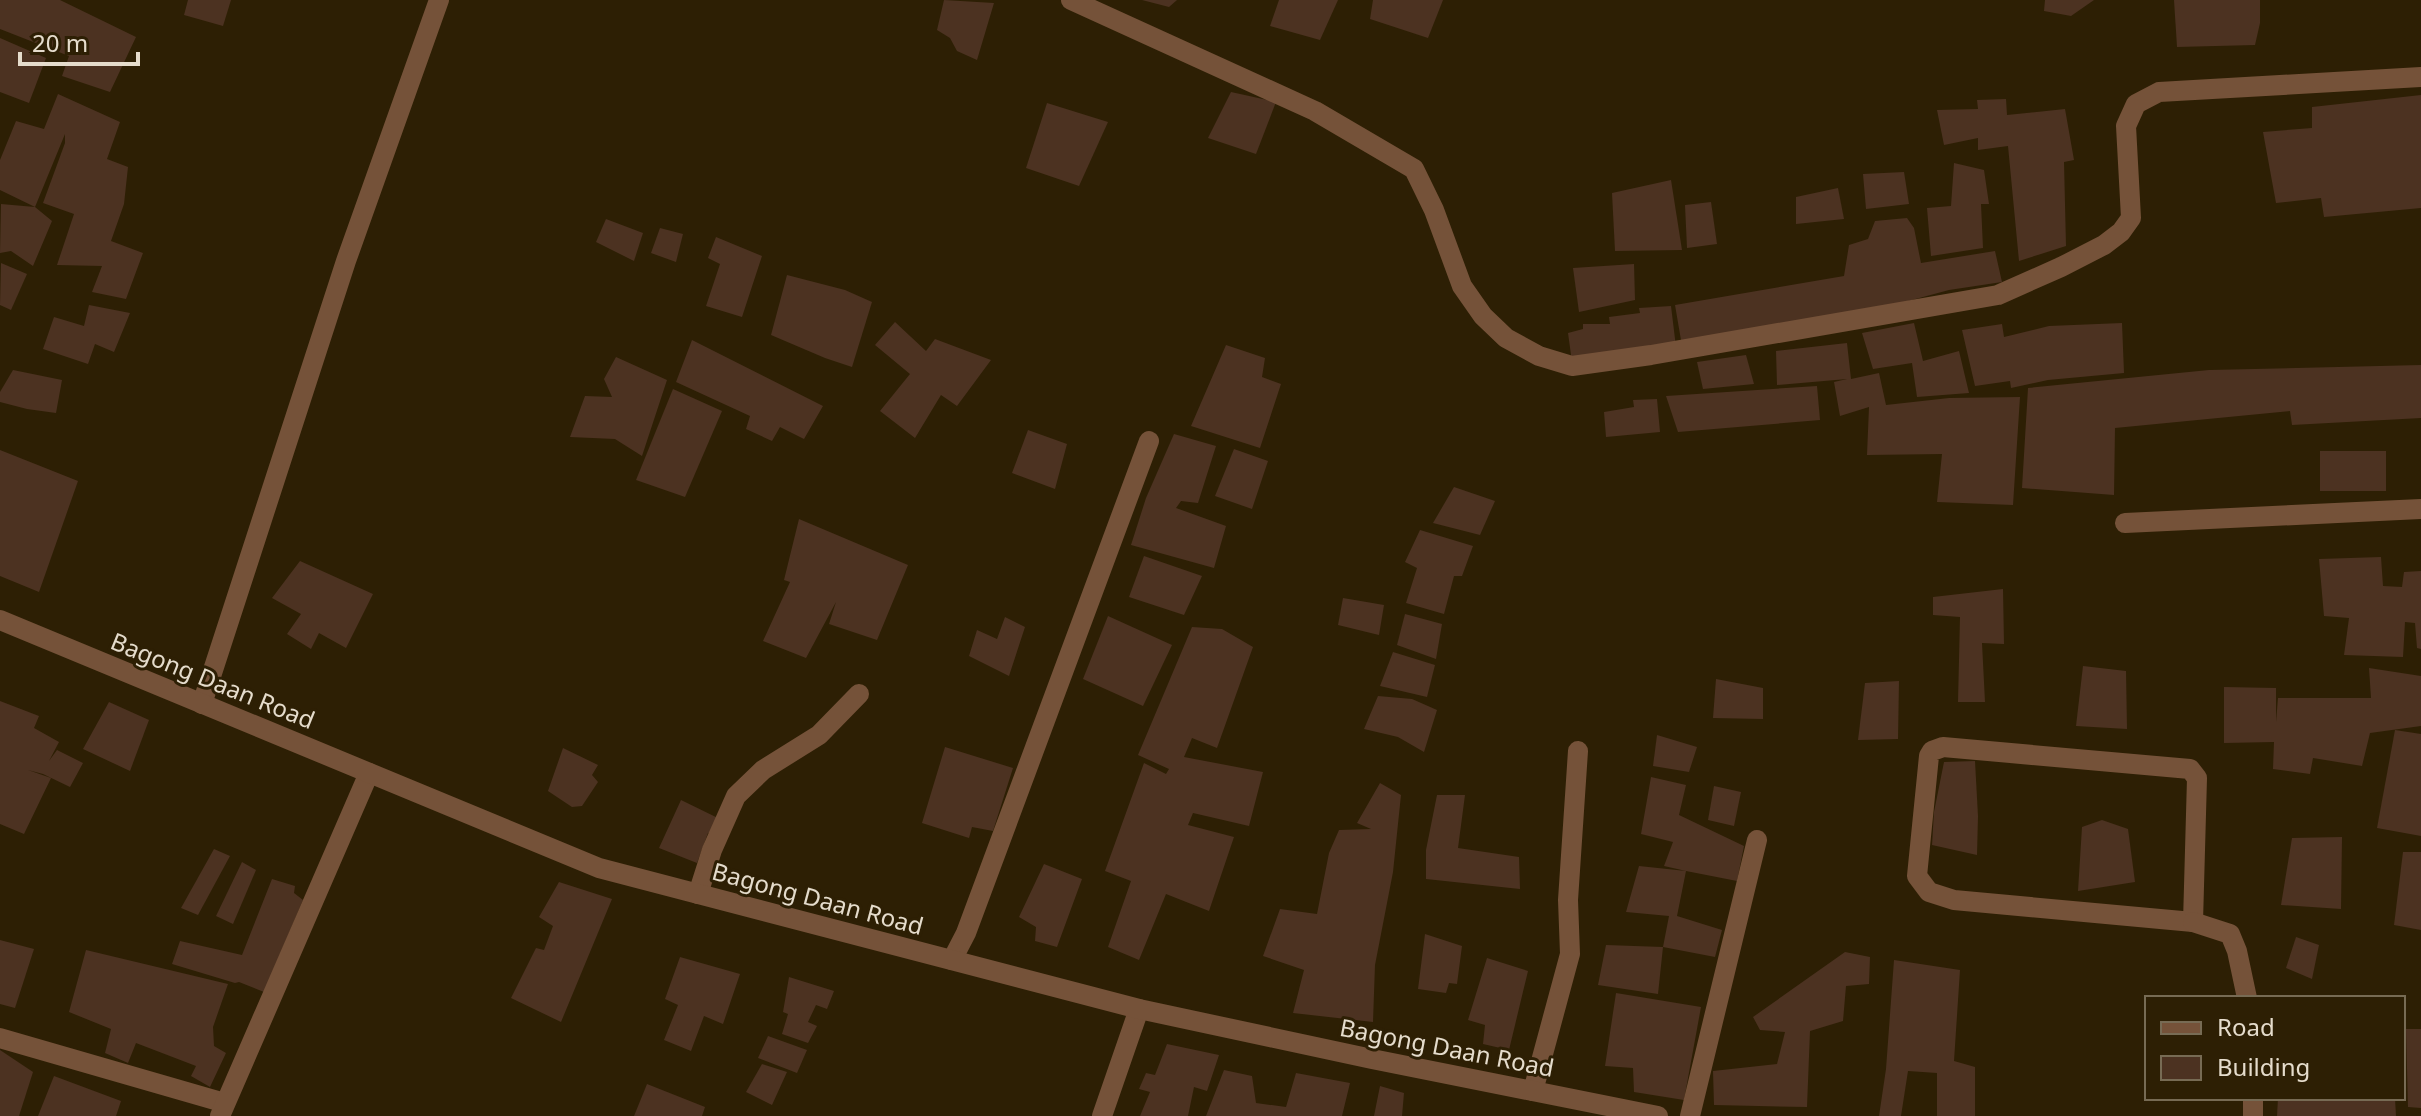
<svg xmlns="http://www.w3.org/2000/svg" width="2421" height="1116" font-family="'Noto Sans',sans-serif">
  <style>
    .building { fill: #4c3221 }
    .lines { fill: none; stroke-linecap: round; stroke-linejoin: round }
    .service { stroke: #755239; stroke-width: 20 }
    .minor { stroke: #755239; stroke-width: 20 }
    .tertiary { stroke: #755239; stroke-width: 20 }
    .labels { text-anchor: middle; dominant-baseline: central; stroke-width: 6; stroke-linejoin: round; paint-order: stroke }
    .street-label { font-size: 24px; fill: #e5dccc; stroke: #2d1f04 }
  </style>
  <rect width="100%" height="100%" fill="#2d1f04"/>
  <g class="building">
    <polygon points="0,0 60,0 136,37 110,92 62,76 69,56 0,29"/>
    <polygon points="188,0 231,0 223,26 184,15"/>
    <polygon points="944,0 994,3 977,60 957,51 950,38 937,30"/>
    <polygon points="1142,0 1177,0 1169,7"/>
    <polygon points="1279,0 1338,0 1320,40 1270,26"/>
    <polygon points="1373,0 1443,0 1428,38 1370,19"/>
    <polygon points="2045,0 2094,0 2071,16 2044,11"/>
    <polygon points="2174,0 2260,0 2260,23 2255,45 2177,47"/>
    <polygon points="0,38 46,58 29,103 0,92"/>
    <polygon points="1231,92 1276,102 1256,154 1208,138"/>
    <polygon points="58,94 120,122 107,159 128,167 124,204 111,241 143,253 126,299 92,292 102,266 57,265 74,214 43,203 65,143 65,134 35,207 0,190 0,160 16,121 44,129"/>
    <polygon points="2421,95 2421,208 2324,217 2321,198 2276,203 2263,132 2312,128 2312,107"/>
    <polygon points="2006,99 2007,115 2065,109 2074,160 2064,162 2066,246 2019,261 2008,146 1978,150 1978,138 1944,145 1937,110 1978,109 1977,100"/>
    <polygon points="1047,103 1108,122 1079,186 1026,168"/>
    <polygon points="1954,163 1984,170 1989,204 1981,204 1983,248 1931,256 1927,208 1951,206"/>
    <polygon points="1904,172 1909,204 1866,209 1863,174"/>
    <polygon points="1671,180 1682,250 1615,251 1612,193"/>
    <polygon points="1838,188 1844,219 1796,224 1796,197"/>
    <polygon points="1711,202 1717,244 1687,248 1685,205"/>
    <polygon points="1,204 35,207 52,221 33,266 11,251 0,253"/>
    <polygon points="1907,218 1914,228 1921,263 1995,251 2002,282 1949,290 1845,318 1682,346 1675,305 1844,276 1849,245 1868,239 1875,221"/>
    <polygon points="606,219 643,233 634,261 596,242"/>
    <polygon points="660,228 683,234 676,262 651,253"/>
    <polygon points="716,237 762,256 742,317 706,306 720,264 708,258"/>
    <polygon points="1,263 27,274 11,310 0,305"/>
    <polygon points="1634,264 1635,300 1579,312 1573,268"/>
    <polygon points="787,275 845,290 872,302 852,367 825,358 771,335"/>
    <polygon points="89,305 130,313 114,352 95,344 88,364 43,349 54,317 84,326"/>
    <polygon points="1671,306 1676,347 1572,362 1568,333 1583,329 1583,324 1610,324 1609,317 1640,313 1639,308"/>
    <polygon points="895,322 926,351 935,339 991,360 957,406 941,395 915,438 880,411 910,374 875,345"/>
    <polygon points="1914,323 1923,361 1959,351 1969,393 1917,397 1912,363 1873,369 1862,333"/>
    <polygon points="2122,323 2124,373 2048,380 2011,388 2010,381 1975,386 1962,330 2002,324 2004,337 2049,326"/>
    <polygon points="692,340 823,406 804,439 780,427 772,441 746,429 750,416 676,382"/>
    <polygon points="1847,343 1851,379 1879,373 1886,405 1949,398 2020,397 2013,505 1937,502 1942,454 1867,455 1869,407 1840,416 1834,382 1847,379 1777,385 1776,351"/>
    <polygon points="1226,345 1265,358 1262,377 1281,384 1260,448 1191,426"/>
    <polygon points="1746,355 1754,384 1703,389 1697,362"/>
    <polygon points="616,357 667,380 642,456 615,439 570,437 585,396 612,397 604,379"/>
    <polygon points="2421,365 2421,418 2292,425 2290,411 2115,428 2114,495 2022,488 2028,388 2209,370"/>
    <polygon points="13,370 62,380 56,413 27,409 0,402 0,392"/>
    <polygon points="1817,386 1820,420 1678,432 1666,396"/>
    <polygon points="673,389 722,411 685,497 636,480"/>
    <polygon points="1657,399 1660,432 1606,437 1604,412 1634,407 1633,400"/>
    <polygon points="1028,430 1067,444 1055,489 1012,473"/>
    <polygon points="1174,434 1216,446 1198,503 1181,501 1176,508 1226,526 1214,568 1131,545 1146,498"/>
    <polygon points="1234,449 1268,461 1252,509 1215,496"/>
    <polygon points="0,450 78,481 39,592 0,576"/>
    <rect x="2320" y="451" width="66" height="40"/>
    <polygon points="1454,487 1495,501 1480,535 1433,523"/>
    <polygon points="799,519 908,565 877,640 829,624 836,602 806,658 763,641 790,582 784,580"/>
    <polygon points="1420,530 1473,546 1462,576 1454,576 1444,614 1406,603 1417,568 1405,562"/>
    <polygon points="1144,556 1202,576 1184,615 1129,597"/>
    <polygon points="2381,557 2383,586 2402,587 2404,572 2421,571 2421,649 2417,648 2415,623 2405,622 2403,657 2344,655 2349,618 2324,616 2319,559"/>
    <polygon points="300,561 373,594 346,648 319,633 311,649 287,634 301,614 272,598"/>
    <polygon points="2003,589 2004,644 1982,643 1985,702 1958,702 1960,617 1933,615 1933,597"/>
    <polygon points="1343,598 1384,605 1379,635 1338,625"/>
    <polygon points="1405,614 1442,624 1436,659 1397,645"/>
    <polygon points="1108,616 1172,645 1143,706 1083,679"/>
    <polygon points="1005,617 1025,627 1009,676 969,656 977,630 997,639"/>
    <polygon points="1192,627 1222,629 1253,647 1217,748 1192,738 1184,757 1263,772 1249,826 1193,813 1188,825 1234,837 1209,911 1166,894 1139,960 1108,947 1131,881 1105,871 1144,763 1166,774 1169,769 1138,755"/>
    <polygon points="1393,652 1435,665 1427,697 1380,686"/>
    <polygon points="2083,666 2126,671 2127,729 2076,726"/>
    <polygon points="2369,668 2421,676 2421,726 2370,733 2362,766 2313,758 2310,774 2273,769 2274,742 2224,743 2224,687 2276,688 2276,722 2278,698 2371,698"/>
    <polygon points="1716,679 1763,688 1763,719 1713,718"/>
    <polygon points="1899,681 1898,739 1858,740 1865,683"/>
    <polygon points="1378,696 1412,699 1437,710 1424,752 1398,737 1364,729"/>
    <polygon points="0,701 39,716 34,728 59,742 49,761 57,750 83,763 70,787 43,774 28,770 51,778 24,834 0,824"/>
    <polygon points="109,702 149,720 130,771 83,749"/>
    <polygon points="2395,730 2421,734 2421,836 2377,828"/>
    <polygon points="1657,735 1697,747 1689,772 1653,766"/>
    <polygon points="945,747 1013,768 993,831 972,827 969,838 922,823"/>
    <polygon points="563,748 598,765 592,775 598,782 582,806 572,807 548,791"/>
    <polygon points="1975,761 1978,816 1977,855 1932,845 1934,812 1944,762"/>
    <polygon points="1651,777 1686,785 1679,815 1744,846 1737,881 1686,871 1677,916 1722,930 1715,957 1663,947 1669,916 1626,912 1639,866 1686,871 1664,866 1673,842 1641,834"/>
    <polygon points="1380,783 1401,795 1393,872 1375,965 1373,1022 1293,1013 1304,970 1263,956 1280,909 1317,914 1329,853 1339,830 1371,829 1357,823"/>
    <polygon points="1714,786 1741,792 1734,826 1708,820"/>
    <polygon points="1437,795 1465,795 1458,848 1519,857 1520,889 1426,879 1426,850"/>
    <polygon points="681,800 722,820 716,836 708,833 697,863 659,848"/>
    <polygon points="2102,820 2128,829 2135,882 2078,891 2082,827"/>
    <polygon points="2342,837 2341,909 2281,905 2292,838"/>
    <polygon points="214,849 230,856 198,915 181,908"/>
    <polygon points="2403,852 2421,852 2421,930 2394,925"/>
    <polygon points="242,862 256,870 233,924 216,916"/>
    <polygon points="1044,864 1082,879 1057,947 1035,941 1036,927 1019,917"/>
    <polygon points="272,879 295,886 294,893 303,900 264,992 239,982 235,983 172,964 180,941 242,955"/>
    <polygon points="559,882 612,899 561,1022 511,998 536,948 544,950 553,926 539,917"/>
    <polygon points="1425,934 1462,946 1457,984 1449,983 1446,993 1418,989"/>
    <polygon points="2296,937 2319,945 2312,979 2286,968"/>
    <polygon points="0,940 34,949 15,1008 0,1004"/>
    <polygon points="1606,945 1663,947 1658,994 1598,985"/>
    <polygon points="86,950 228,984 213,1027 214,1046 226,1053 210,1087 191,1076 196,1066 136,1043 128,1063 105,1053 111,1029 69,1012"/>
    <polygon points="1845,952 1870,957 1869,984 1846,986 1843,1021 1810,1031 1807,1107 1714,1105 1713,1071 1777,1064 1785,1032 1760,1030 1753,1017"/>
    <polygon points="680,957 740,974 723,1024 704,1016 691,1051 664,1040 678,1005 665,999"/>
    <polygon points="1487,958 1528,971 1509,1050 1483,1044 1485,1025 1468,1020"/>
    <polygon points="1894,960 1960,970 1954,1061 1975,1067 1975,1116 1937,1116 1937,1073 1908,1071 1901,1116 1879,1116 1886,1069"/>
    <polygon points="789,977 834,991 827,1009 816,1005 808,1022 817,1026 808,1043 782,1034 788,1014 783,1012"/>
    <polygon points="1616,993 1701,1007 1684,1100 1634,1092 1633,1068 1605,1066"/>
    <polygon points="2406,1029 2421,1029 2421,1108 2408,1107"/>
    <polygon points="768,1036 807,1050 797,1073 758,1058"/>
    <polygon points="1167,1044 1219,1055 1207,1091 1194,1087 1188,1116 1140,1116 1150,1092 1139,1089 1146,1073 1155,1075"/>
    <polygon points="0,1050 33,1072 19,1116 0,1116"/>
    <polygon points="762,1064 787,1072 772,1105 746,1092"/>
    <polygon points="1224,1070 1252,1076 1256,1103 1286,1107 1296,1073 1350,1083 1342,1116 1206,1116"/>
    <polygon points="54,1076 121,1101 116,1116 38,1116"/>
    <polygon points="647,1084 705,1107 702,1116 634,1116"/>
    <polygon points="1380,1086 1404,1093 1402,1116 1374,1116"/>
    <polygon points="2278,1098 2395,1098 2396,1116 2277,1116"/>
  </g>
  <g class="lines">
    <g class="service">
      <polyline points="2125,523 2421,509"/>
      <polyline points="698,894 712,850 736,796 763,770 819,735 859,694"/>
      <polyline points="1533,1091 1570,954 1568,900 1578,751"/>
    </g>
    <g class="minor">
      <polyline points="1071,0 1315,111 1414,169 1434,210 1462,286 1483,316 1506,338 1539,356 1572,366 1651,355 1998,295 2061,267 2104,245 2121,232 2131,218 2126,126 2136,104 2159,92 2421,77"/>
      <polyline points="202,704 346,261 439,0"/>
      <polygon points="1943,747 2190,769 2197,778 2193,922 1954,900 1929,892 1917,876 1929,756 1932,751"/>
      <polyline points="2193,922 2230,934 2237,951 2247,998"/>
      <polyline points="952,960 966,933 1149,441"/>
      <polyline points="0,1038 225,1103"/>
      <polyline points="2253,1098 2253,1116"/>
      <polyline points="220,1116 369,773"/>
      <polyline points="1102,1116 1139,1009"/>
      <polyline points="1690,1116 1757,840"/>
    </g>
    <polyline class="tertiary" points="0,620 599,868 1139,1009 1372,1059 1658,1116"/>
  </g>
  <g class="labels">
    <g class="street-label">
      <text transform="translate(213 680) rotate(22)">Bagong Daan Road</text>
      <text transform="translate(818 898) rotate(15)">Bagong Daan Road</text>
      <text transform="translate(1447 1047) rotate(11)">Bagong Daan Road</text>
    </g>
  </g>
  <rect x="2145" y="996" width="260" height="104" fill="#2d1f04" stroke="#776b54" stroke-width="2"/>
  <rect x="2161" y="1022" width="40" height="12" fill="#755239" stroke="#776b54" stroke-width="2"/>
  <text x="2217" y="1036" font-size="24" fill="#e5dccc">Road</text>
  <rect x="2161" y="1056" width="40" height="24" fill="#4c3221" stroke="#776b54" stroke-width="2"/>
  <text x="2217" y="1076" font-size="24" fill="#e5dccc">Building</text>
  <path d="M20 52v12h118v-12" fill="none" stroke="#e5dccc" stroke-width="4"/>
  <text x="32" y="52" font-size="24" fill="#e5dccc" stroke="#2d1f04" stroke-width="6" paint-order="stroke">20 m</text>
</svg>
